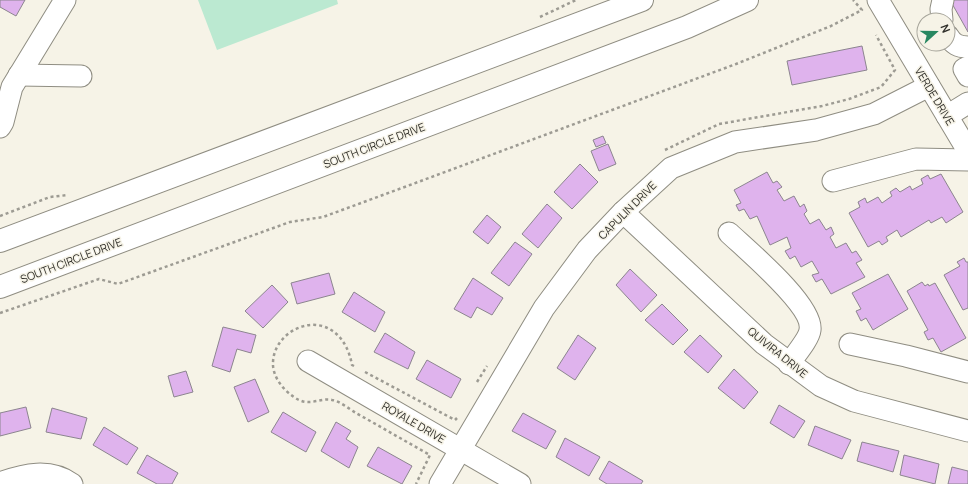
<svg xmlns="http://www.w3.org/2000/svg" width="968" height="484" font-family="Manrope,sans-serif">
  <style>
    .green { fill: #bbe9d1 }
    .building { fill: #dfb3ed; stroke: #8c858f }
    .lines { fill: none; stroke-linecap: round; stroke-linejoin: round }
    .minor-casing { stroke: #8f8d82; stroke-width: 23 }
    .major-casing { stroke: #8f8d82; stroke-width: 24 }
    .path { stroke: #9d9b93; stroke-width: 2.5; stroke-dasharray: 3 3; stroke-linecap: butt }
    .minor { stroke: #fff; stroke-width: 21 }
    .major { stroke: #fff; stroke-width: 22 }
    .labels { text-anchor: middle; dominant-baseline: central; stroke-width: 3; stroke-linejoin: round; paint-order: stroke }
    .street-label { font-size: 11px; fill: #302f2a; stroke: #f6f3e7 }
  </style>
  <rect width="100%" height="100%" fill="#f6f3e7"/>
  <polygon class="green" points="198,0 337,0 338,4 217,50"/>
  <g class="building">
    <polygon points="0,0 25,0 16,16 0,7"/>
    <polygon points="950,0 968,0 968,32"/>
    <polygon points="862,46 867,70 792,85 787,61"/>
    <polygon points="603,136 606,143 596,147 593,140"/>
    <polygon points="608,144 616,164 599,171 591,151"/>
    <polygon points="580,164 598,182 572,209 554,192"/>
    <polygon points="767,172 773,183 777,181 782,187 777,190 784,201 794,196 800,207 804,204 807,211 804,214 810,224 819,219 826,230 831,227 834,234 830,237 836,248 846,243 852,253 856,251 862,260 856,263 865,277 831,294 822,279 816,282 812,275 819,273 812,261 801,267 795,256 790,259 785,251 791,248 787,237 770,245 757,216 750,219 744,209 739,211 736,205 741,203 734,190"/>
    <polygon points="941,174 963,212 946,223 942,217 931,223 929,220 901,237 897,230 886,237 888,241 882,245 879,241 868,247 849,213 860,207 858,202 865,198 867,203 878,197 882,203 892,196 890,192 896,188 900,192 910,186 912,190 923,184 921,179 928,175 930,179"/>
    <polygon points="547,204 562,218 538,248 522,234"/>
    <polygon points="487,215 501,227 488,244 473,232"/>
    <polygon points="515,242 532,254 509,286 491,273"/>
    <polygon points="964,258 966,262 968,262 968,308 963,310 944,275 960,266 957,262"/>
    <polygon points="630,269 657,295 641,312 616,285"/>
    <polygon points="329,273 335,294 297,304 291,283"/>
    <polygon points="888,274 908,309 873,330 866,318 861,321 856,311 861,309 852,293"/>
    <polygon points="473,278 503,298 492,315 477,307 471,318 454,309"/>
    <polygon points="922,282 925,286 928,284 929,286 935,283 966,338 941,352 933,338 928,340 924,332 928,330 907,291"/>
    <polygon points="272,285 288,302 263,328 245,311"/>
    <polygon points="354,292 385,312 375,332 342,312"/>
    <polygon points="662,304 688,330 673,345 645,320"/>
    <polygon points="223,327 256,335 251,353 237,349 230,372 212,366"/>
    <polygon points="385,333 415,352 408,369 374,352"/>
    <polygon points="578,335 596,348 575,380 557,368"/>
    <polygon points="700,335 722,356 708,373 684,352"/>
    <polygon points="427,360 461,379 451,398 416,379"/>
    <polygon points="734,369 758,392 744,409 718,388"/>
    <polygon points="186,371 193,392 174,397 168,376"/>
    <polygon points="255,379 269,412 248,422 234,387"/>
    <polygon points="779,405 805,421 794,438 770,423"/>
    <polygon points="26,407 31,428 0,436 0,413"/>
    <polygon points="52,408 87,418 81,439 46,432"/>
    <polygon points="283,412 316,432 306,452 271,432"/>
    <polygon points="523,413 556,431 546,449 512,431"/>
    <polygon points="336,422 351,431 346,439 358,447 349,468 321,451"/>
    <polygon points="815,426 851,440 842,459 808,445"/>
    <polygon points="104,427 138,448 127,465 93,445"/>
    <polygon points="565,438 600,457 589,476 556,457"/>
    <polygon points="862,442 899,451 893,472 857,461"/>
    <polygon points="378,447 412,466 402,484 367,466"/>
    <polygon points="147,455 178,473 172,484 157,484 137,473"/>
    <polygon points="904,455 939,464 935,484 900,475"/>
    <polygon points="609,461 643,481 641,484 607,484 599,479"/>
    <polygon points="952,467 968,471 968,484 948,484"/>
  </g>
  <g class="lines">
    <defs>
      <g id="minor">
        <polyline points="878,0 968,151"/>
        <polyline points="942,20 941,9 943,0"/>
        <path d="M948,36C953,44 958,47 968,47"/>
        <polyline points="968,67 964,69 968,76"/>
        <polyline points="19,75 81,76"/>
        <polyline points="947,116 968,103"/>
        <polyline points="0,127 3,122 12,87 65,0"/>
        <polyline points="833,181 916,159 968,160"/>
        <polyline points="623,212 764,344 821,386 854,401 968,431"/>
        <path d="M729,233C747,250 814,306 810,330C809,339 795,355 789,364"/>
        <polyline points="850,344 906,356 968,372"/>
        <polyline points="308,361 520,484"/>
        <path d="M0,483C24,474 50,468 72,484"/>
        <polyline points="440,484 544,308 587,250 623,212 671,168 735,142 816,130 874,114 929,86"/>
      </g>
      <g id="major">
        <polyline points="0,241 642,0"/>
        <polyline points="0,287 687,27 747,0"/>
      </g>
    </defs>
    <use href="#minor" class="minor-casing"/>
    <use href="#major" class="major-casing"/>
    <g class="path">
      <polyline points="540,17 576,0"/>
      <polyline points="665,150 719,124 822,106 849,99 881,87 895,70 876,35"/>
      <polyline points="0,216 50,197 68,195"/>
      <polyline points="0,313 99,279 118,284 290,222 323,217 410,185 736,64 831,26 862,10 853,0"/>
      <path d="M354,366L352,365C349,348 340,331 322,326C300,320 274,338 273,362C272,376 283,390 294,397C309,408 320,397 332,400C340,401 349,409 356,413C381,427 405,441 430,455L416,484"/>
      <polyline points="365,372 455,420 457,418"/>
      <polyline points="477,382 487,366"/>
    </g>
    <use href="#minor" class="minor"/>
    <use href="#major" class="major"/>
  </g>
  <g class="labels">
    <g class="street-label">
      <text transform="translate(935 96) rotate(59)">VERDE DRIVE</text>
      <text transform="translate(374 145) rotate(-21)">SOUTH CIRCLE DRIVE</text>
      <text transform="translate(627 210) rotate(-45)">CAPULIN DRIVE</text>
      <text transform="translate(71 260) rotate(-21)">SOUTH CIRCLE DRIVE</text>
      <text transform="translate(778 352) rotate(39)">QUIVIRA DRIVE</text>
      <text transform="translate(414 422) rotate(30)">ROYALE DRIVE</text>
    </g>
  </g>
  <g transform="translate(936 32) rotate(69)"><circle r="19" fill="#f6f3e7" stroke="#a7a59b"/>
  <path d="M0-3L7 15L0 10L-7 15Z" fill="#278760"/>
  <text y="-6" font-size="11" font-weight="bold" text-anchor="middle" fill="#302f2a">N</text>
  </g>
</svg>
